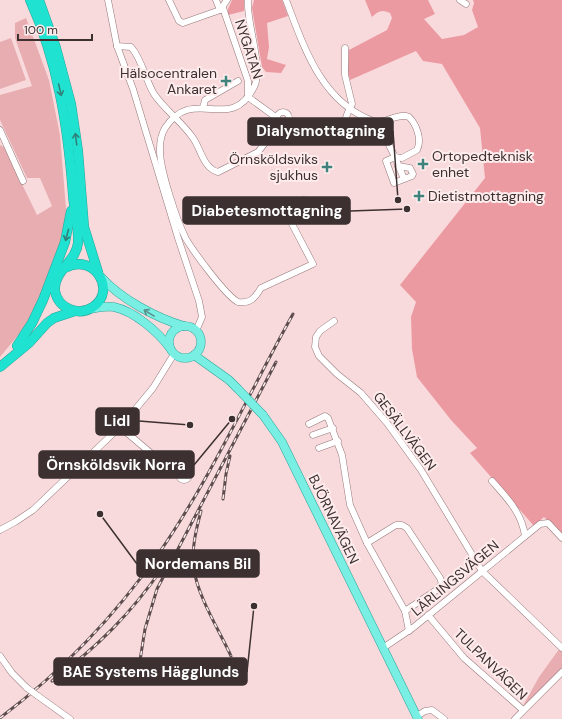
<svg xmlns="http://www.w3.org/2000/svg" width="562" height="719" font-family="'DM Sans',sans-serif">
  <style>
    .green { fill: #e7adb1 }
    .forest { fill: #ec9aa1 }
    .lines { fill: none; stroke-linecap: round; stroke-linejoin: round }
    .minor-casing { stroke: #94787a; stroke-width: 7 }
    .major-casing { stroke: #2aa499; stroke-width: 9 }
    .highway-casing { stroke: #2aa499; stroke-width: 10 }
    .minor { stroke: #fff; stroke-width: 6 }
    .major { stroke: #79eee3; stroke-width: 8 }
    .highway { stroke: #20e2d1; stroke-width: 9 }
    .rail-casing { stroke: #5d4d4e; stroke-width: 3 }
    .rail { stroke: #feebec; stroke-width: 1.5; stroke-dasharray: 4.5; stroke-linecap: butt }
    .minor-bridge-casing { stroke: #94787a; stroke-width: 7; stroke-linecap: butt }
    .major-bridge-casing { stroke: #2aa499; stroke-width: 9; stroke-linecap: butt }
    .minor-bridge { stroke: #fff; stroke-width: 6 }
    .major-bridge { stroke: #79eee3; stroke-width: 8 }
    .oneway { stroke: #2f8078 }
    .oneway2 { stroke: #5a8f8a }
    .poi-dot { fill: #3e847c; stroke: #feebec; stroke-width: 1.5 }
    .labels { text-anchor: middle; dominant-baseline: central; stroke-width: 4; stroke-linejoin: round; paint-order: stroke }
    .street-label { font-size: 14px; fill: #3c3030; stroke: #feebec }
    .poi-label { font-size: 14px; fill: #3c3030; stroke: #feebec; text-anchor: end }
    .leader { fill: none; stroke: #3c3030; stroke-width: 1.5 }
    .callout-dot { fill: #3c3030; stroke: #feebec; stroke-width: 1.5 }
    .callout { fill: #3c3030; stroke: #3c3030; stroke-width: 1.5 }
    .callout-label { font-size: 15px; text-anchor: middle; font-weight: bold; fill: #fff }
  </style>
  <rect width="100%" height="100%" fill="#f9dadc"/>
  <g class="green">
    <polygon points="26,18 49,80 60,135 67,221 54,281 24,328 0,357 0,145 4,147 37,215 52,206 40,178 27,178 0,120 0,95 32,86 15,38 15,23"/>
    <polygon points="11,38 26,80 0,89 0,42"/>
    <polygon points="560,648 562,650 562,670 523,706 539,677"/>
  </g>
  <g class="forest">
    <polygon points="232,0 244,0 244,11 228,15 228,9"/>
    <polygon points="254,0 282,0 288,16 267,23 269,47 267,59 286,65 281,73 266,72 262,67 252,8"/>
    <path d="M365,0H428L435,14L424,19L442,39L464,35L478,27L472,10L474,3L473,0H562V535L544,517L534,526L470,453L477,448L451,420L417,377L412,349L411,317L416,302L400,285L485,178L480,128L442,64L423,61L416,51L350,80L348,72L349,50L387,30L392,18L390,13C382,9 378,11 372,17Z"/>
  </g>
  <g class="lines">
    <defs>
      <g id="minor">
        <polyline points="108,0 117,46 133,89 178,238 199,301 202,317 196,331"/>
        <polyline points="169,0 179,21 183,23 220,10 227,0"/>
        <polyline points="216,0 220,10"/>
        <path d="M248,0C246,24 264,67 254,87C230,135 194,84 165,128C161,135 160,141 160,148C159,168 177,221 186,239C194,252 225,295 238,302C250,304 255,298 261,288L313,264L291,222L308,214L309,209L304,200L299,201L304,216"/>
        <path d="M286,0C304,47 321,102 373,121C385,125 397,112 409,117C417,125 422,140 417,150L402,158L395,157L378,123"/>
        <polyline points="460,0 466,4"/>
        <polyline points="223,8 248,81 248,95"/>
        <path d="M117,46L131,47C142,59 145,79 154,94C165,110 182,122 193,138C201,149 203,168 218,172L258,152L265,143L277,118L248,97"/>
        <path d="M345,48V75L352,104C346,116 341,123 353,133"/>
        <polyline points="203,108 205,100 238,81"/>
        <circle cx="283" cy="118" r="6"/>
        <polyline points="0,130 23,181"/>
        <polyline points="398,166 410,168 413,174 412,176 394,183 386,161 395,157 404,179"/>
        <polyline points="334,321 320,331 316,337 315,347 319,356 337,374 361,393 387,423 421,470 482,571 562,648"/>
        <polyline points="309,424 325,416 328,418 342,455 350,505 367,543 405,611 409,631"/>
        <polyline points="120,427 152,454 184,470"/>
        <polyline points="313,435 333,428"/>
        <polyline points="319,448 338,441"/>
        <circle cx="184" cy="475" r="5"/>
        <path d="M492,481C507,498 522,513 525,536"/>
        <polyline points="0,530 15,522 33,510 124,423 153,388 174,354"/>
        <polyline points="367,543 396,525 402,525 407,528 440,578 442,583 438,589 405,611"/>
        <polyline points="428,615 464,658 523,710"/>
        <polyline points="383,648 414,627 540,524 548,523 562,538"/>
        <polyline points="0,656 12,673 27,688"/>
        <polyline points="38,696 70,719"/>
        <polyline points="417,716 425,711 432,710 444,719"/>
        <polyline points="515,719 562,672"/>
      </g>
      <g id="major">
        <path d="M101,277C121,299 156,318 184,326"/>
        <path d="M89,309C97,308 106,306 114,307C134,311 158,332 170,348"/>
        <circle cx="185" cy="342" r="16"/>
        <polyline points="194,355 229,380 237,388"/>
        <polyline points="263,415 282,442 418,719"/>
      </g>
      <g id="highway">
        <path d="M30,0C58,62 68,127 73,195C74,210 79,227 78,243C76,262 53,271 55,291C58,308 78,317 93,307C118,290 93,252 65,268"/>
        <polyline points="39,0 56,48 71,104 78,151 84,227 98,272"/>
        <polyline points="17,346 32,323 43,300 65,242 71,211"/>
        <polyline points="0,367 29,343 47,323 54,318 75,311"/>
      </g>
    </defs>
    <use href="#minor" class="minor-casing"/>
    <use href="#major" class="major-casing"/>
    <use href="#highway" class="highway-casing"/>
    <use href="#minor" class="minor"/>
    <use href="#major" class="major"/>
    <use href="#highway" class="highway"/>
    <defs>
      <g id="rail">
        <polyline points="223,499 226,474 230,456"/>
        <path d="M201,511C196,530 191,550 194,569C197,595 220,632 231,656"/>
        <polyline points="138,673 145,629 157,589 276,362"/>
        <path d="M52,681C97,647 131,614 163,567"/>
        <path d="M0,718C61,672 115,616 159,553C211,478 249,393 293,314"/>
      </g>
    </defs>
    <use href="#rail" class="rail-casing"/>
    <use href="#rail" class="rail"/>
    <defs>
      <polyline id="minor-bridge" points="27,688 38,696"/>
      <polyline id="major-bridge" points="237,388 263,415"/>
    </defs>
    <use href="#minor-bridge" class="minor-bridge-casing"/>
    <use href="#major-bridge" class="major-bridge-casing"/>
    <use href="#minor-bridge" class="minor-bridge"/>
    <use href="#major-bridge" class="major-bridge"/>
  </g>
  <defs><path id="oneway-shaft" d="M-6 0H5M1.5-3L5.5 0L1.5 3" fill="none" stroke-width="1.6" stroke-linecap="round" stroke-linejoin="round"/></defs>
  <g class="oneway">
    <use href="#oneway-shaft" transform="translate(60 90) rotate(77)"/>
    <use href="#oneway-shaft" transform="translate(76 139) rotate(-97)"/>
    <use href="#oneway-shaft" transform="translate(67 235) rotate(105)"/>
  </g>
  <use class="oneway2" href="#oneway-shaft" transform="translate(149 313) rotate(-149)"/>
  <g class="poi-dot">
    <path d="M224 75h4v4h4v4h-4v4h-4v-4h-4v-4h4z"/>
    <path d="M421 158h4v4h4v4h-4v4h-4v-4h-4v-4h4z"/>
    <path d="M325 161h4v4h4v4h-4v4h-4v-4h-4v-4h4z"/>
    <path d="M417 190h4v4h4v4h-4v4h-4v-4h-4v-4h4z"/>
  </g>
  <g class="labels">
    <g class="street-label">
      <text transform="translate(249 49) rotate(72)">NYGATAN</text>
      <text transform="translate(405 431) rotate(53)">GESÄLLVÄGEN</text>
      <text transform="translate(334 519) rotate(64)">BJÖRNAVÄGEN</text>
      <text transform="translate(455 578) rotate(-40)">LÄRLINGSVÄGEN</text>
      <text transform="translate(491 664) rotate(44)">TULPANVÄGEN</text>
    </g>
    <g class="poi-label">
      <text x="217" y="73">Hälsocentralen<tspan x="217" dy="16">Ankaret</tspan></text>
      <text x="432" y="156" text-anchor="start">Ortopedteknisk<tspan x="432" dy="16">enhet</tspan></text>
      <text x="318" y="159">Örnsköldsviks<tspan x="318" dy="16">sjukhus</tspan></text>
      <text x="428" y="196" text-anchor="start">Dietistmottagning</text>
    </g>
  </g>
  <path class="leader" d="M398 200L393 131M407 209L350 211M190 425L139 421M232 419L194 465M100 514L137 564M254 606L247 672"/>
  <g class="callout-dot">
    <circle cx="398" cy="200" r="4"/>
    <circle cx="407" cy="209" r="4"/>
    <circle cx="190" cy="425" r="4"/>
    <circle cx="232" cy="419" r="4"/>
    <circle cx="100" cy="514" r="4"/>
    <circle cx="254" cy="606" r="4"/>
  </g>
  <g class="callout">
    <rect x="248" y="118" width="145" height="27" rx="4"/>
    <rect x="183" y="197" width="167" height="27" rx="4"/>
    <rect x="96" y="408" width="43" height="27" rx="4"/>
    <rect x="39" y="451" width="155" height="27" rx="4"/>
    <rect x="137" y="550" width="122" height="27" rx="4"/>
    <rect x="54" y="658" width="193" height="27" rx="4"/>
  </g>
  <g class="callout-label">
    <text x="321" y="136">Dialysmottagning</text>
    <text x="267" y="216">Diabetesmottagning</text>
    <text x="117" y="426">Lidl</text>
    <text x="116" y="470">Örnsköldsvik Norra</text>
    <text x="198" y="569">Nordemans Bil</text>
    <text x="151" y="677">BAE Systems Hägglunds</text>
  </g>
  <path d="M18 34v6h74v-6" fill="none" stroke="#3c3030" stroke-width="2"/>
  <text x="24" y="34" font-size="12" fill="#3c3030" stroke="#feebec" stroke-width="3" paint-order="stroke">100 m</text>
</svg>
